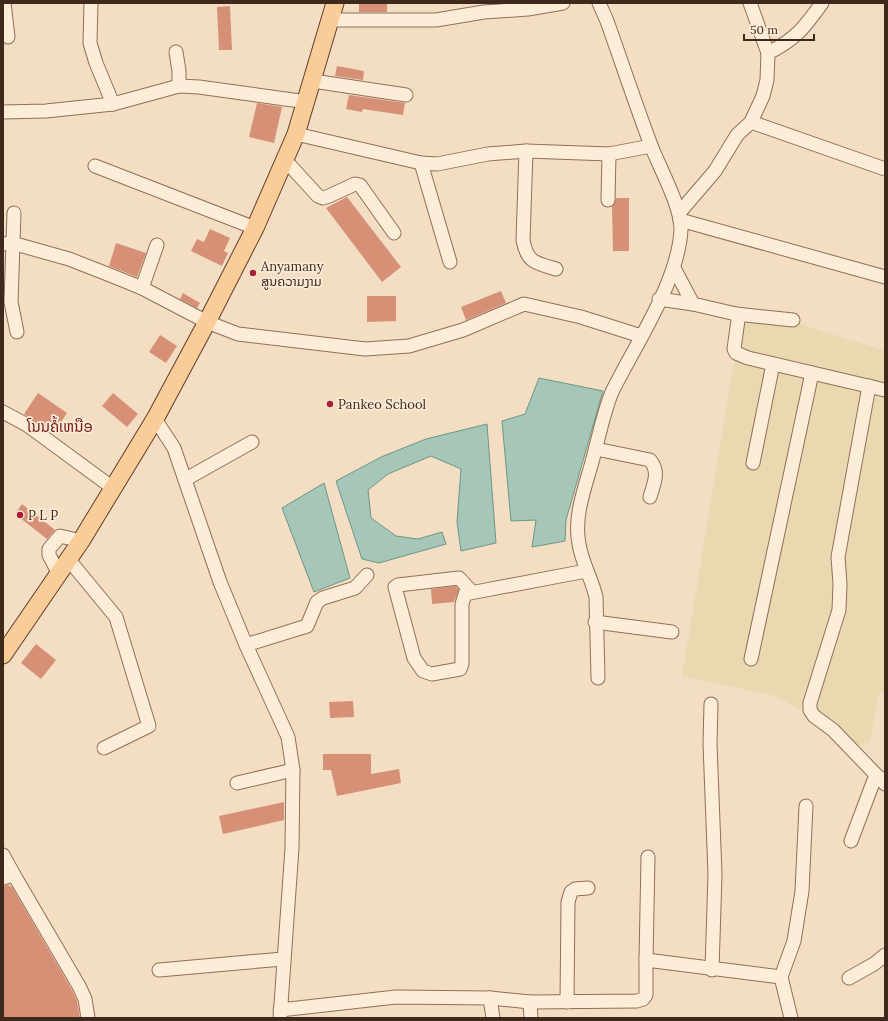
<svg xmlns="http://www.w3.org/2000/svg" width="888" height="1021" font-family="Lora,'Noto Sans Lao',serif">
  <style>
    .farmland { fill: #ead8b0 }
    .water { fill: #a6c6b8; stroke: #6c9685 }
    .building { fill: #d69076 }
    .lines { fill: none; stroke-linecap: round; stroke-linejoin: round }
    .minor-casing { stroke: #916e58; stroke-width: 15 }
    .major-casing { stroke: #5e3c2c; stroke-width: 19 }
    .minor { stroke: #fcedd9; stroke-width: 13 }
    .major { stroke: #facd98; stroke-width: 17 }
    .poi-dot { fill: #a72035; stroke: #faead5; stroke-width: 1.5 }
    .labels { text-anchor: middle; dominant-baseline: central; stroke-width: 3.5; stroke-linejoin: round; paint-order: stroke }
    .poi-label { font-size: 13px; fill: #3f291d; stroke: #faead5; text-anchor: start }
    .quarter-label { font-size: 15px; fill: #711d17; stroke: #faead5 }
  </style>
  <rect width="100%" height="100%" fill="#f3dec4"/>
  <polygon class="farmland" points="741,320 797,323 885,351 885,693 879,693 870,742 850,747 804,712 775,696 682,676"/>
  <g class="water">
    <polygon points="539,378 603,391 566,520 565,541 532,547 536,520 511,521 502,421 525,414"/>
    <polygon points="487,424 496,543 461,551 457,522 461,469 431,456 388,474 368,490 371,518 396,536 418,539 442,532 446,544 379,563 362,559 336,481 381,457 426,439"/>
    <polygon points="324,483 350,578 314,592 282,508"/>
  </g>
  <g class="building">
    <rect x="359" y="3" width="28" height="9"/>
    <polygon points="230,6 232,50 219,50 217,7"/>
    <polygon points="337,66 364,71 363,80 335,76"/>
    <polygon points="349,95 405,103 403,115 363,109 362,112 346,109"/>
    <polygon points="257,103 282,107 274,143 249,137"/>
    <polygon points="347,197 401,267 382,282 326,208"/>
    <polygon points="616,198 629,198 629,251 613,251 612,207"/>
    <polygon points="210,229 230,238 224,251 228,253 222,266 191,251 197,239 204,242"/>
    <polygon points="116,243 146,253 137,277 109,266"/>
    <polygon points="501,291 506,303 466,320 461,307"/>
    <polygon points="183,293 200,303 197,308 180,299"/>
    <polygon points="367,296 396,296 396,321 367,322"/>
    <polygon points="160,335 177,346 166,363 149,352"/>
    <polygon points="38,393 67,413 53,434 24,414"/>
    <polygon points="113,393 138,414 127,427 102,406"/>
    <polygon points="22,504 55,530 47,539 15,514"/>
    <polygon points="456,586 459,589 454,602 432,604 431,589"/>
    <polygon points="36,644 56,660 41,679 21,663"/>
    <polygon points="353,701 354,717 330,718 329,702"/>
    <polygon points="323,754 371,754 371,774 399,769 401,783 337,796 331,770 323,770"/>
    <polygon points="284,802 284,820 223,834 219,816"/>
    <polygon points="8,885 12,887 72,990 77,1001 80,1018 3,1018 3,886"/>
  </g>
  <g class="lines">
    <defs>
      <g id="minor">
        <polyline points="4,3 8,37"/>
        <polyline points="91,3 90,43 96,63 113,104"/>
        <polyline points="330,20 436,20 484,12 528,9 563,3"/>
        <polyline points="176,52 179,71 179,86"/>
        <path d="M768,53C796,39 804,28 822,3"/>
        <polyline points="313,81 406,95"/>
        <polyline points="3,112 46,111 113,104 179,86 199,87 307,102"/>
        <polyline points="751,122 885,169"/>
        <polyline points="296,134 421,163 437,164 488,154 526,151 609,154 651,146"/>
        <path d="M526,151L523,240C527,263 536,263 556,269"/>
        <polyline points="285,160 318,196 323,198 329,196 355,184 360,185 394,233"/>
        <polyline points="421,163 450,262"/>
        <polyline points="95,166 255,228"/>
        <polyline points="608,200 609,154"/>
        <polyline points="14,213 11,302 17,332"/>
        <polyline points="679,213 715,171 737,135 751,122 763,96 767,80 768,53 750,3"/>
        <polyline points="680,220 885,277"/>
        <polyline points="3,244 12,243 69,259 115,277 142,288 207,322 238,334 365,349 409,346 463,330 524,304 581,317 641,336"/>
        <polyline points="674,268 693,304 736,314 738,320 734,349 736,353 748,358 885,390"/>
        <polyline points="142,288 157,245"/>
        <polyline points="659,299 693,304"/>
        <polyline points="736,314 793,320"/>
        <polyline points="869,386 838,557 840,584 839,610 810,703 810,710 814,716 833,730 885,784"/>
        <polyline points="3,412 27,425 113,488"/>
        <polyline points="155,419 174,448 220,582 246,645 288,737 293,770 292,848 280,1018"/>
        <path d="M596,449L650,460C660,472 654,483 650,497"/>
        <polyline points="753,463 773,364"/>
        <polyline points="186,479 252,442"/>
        <polyline points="69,560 116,617 149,726 104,748"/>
        <polyline points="59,574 49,555 49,549 60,536 81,541"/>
        <polyline points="472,592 459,578 398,585 395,587 414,658 423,671 432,674 460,669 462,664 462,604 465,594 586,571"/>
        <polyline points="595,622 672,632"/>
        <polyline points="246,645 307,626 317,602 323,598 355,588 367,575"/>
        <polyline points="751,659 812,373"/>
        <path d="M598,678L596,597C592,579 582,563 579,544C574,519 583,493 590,469C597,446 603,413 612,392C635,345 679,281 681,229C681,207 661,170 652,148C636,106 622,63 607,21L599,3"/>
        <polyline points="711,704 710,744 715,874 712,970"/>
        <polyline points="237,783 293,770"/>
        <polyline points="851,841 874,780 879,777"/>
        <polyline points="3,855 14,875"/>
        <polyline points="3,878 14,875 79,986 85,999 88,1018"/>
        <polyline points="646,960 648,857"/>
        <polyline points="159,970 283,959"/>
        <polyline points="849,978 874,964 885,955"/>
        <polyline points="490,998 493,1018"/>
        <polyline points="530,1002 531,1018"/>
        <polyline points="567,1002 568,902 571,892 575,889 588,888"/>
        <polyline points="280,1010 396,997 490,998 530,1002 637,1001 643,999 646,995 646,960 781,977"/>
        <polyline points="791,1018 781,977 794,941 802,891 806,806"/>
      </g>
      <polyline id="major" points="3,655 81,541 155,419 207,322 255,228 296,134 335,3"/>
    </defs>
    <use href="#minor" class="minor-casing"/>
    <use href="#major" class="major-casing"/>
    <use href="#minor" class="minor"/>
    <use href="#major" class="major"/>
  </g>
  <g class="poi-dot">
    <circle cx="253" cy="273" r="4"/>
    <circle cx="330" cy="404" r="4"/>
    <circle cx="20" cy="515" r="4"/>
  </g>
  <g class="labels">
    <g class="poi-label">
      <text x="261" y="266">Anyamany<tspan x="261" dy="15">ສູນຄວາມງາມ</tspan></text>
      <text x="338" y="404">Pankeo School</text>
      <text x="28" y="515">P L P</text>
    </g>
    <g class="quarter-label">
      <text x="60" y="426">ໂນນຄໍ້ເຫນືອ</text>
    </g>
  </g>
  <rect width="888" height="1021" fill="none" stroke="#3f291d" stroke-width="8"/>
  <path d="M744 34v6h70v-6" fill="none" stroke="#3f291d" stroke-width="2"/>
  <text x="750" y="34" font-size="12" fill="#3f291d" stroke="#faead5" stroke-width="3" paint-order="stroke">50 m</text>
</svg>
